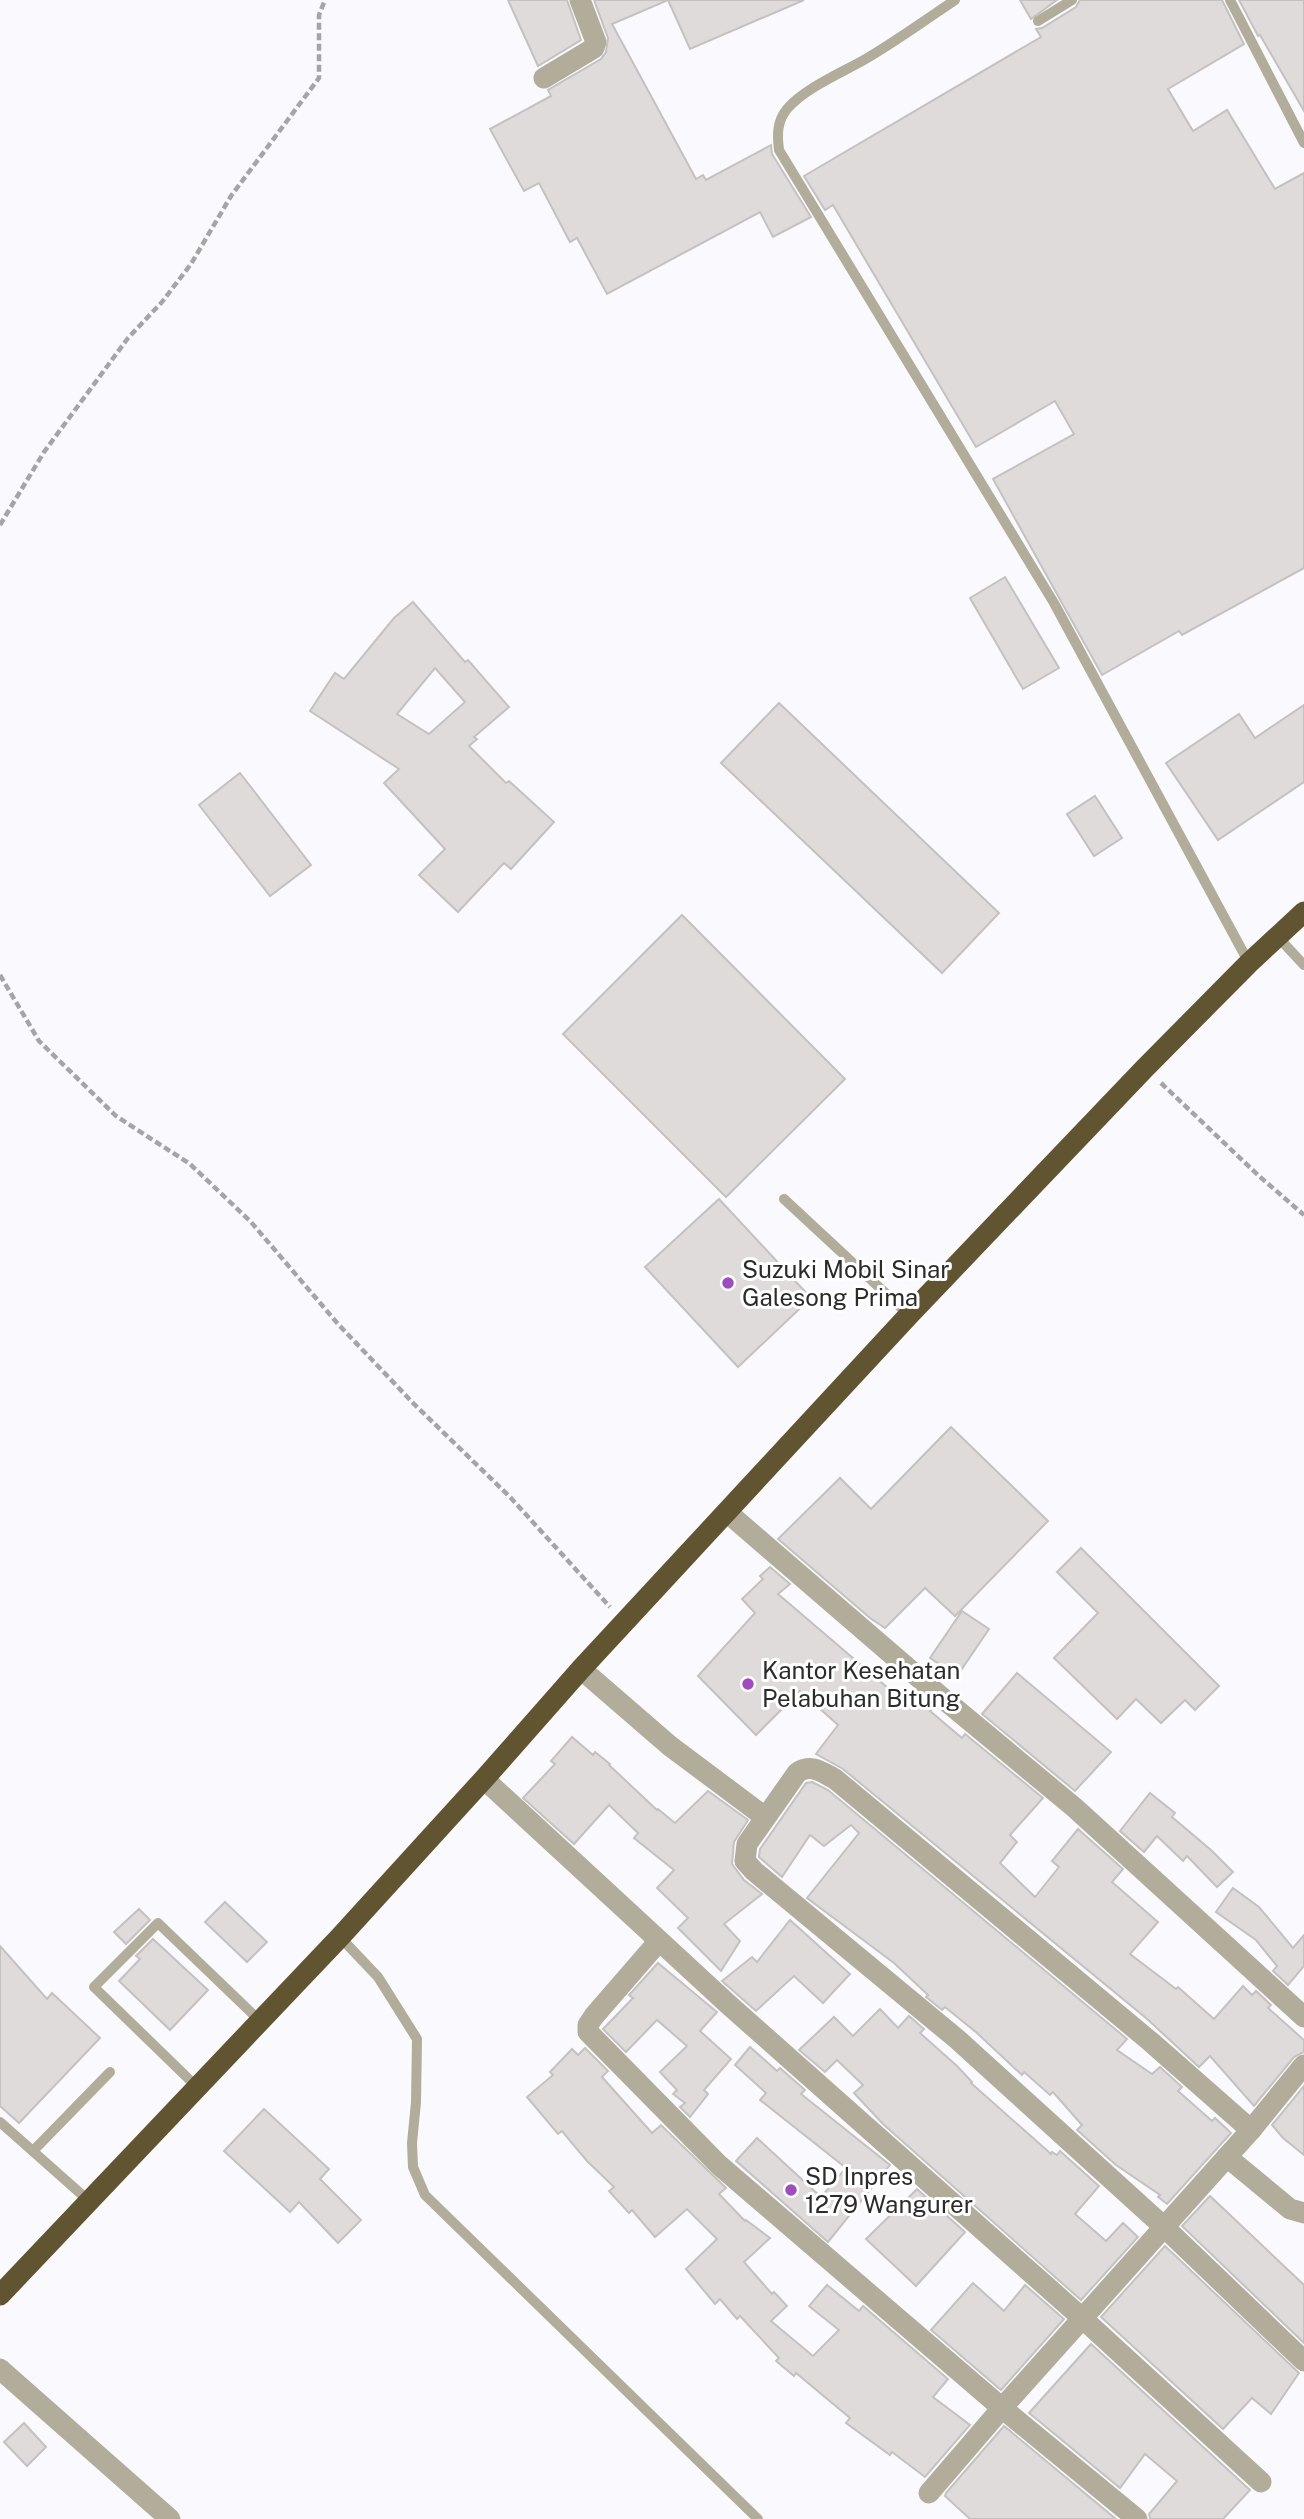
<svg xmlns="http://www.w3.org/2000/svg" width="1304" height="2519" font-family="'Public Sans',sans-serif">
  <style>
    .building { fill: #e0dbdb; stroke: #c5c1c0; stroke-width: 2; fill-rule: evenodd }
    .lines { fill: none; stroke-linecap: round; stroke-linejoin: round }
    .path { stroke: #a5a5a8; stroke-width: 4.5; stroke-dasharray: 7 3.5; stroke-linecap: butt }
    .lane { stroke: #b2ac9b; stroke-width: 10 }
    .street { stroke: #b2ac9b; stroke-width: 21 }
    .highway { stroke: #605431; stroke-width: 21 }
    .poi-dot { fill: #9d4dbe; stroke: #fff; stroke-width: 2.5 }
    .labels { text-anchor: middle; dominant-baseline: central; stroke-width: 6; stroke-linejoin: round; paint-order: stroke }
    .poi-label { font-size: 24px; fill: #2b2b2c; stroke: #fff; text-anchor: start }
  </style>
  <rect width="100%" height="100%" fill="#fafafe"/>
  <g class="building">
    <polygon points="508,0 567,0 581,40 538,66"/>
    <polygon points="594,0 668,0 612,24 696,179 703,175 706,180 771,145 772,154 811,217 773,237 760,212 607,294 577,238 570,242 539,183 524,191 490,129 551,96 548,90 601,59 606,52 608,38"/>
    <polygon points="668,0 804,0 690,49"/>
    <polygon points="1020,0 1057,0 1031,19"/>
    <polygon points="1080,0 1222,0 1244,44 1168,89 1193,131 1227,110 1275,189 1304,173 1304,568 1182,635 1179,631 1102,675 993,479 1074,434 1055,401 976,447 833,205 825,210 804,176 1041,37 1036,29 1042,28 1076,7"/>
    <polygon points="1239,0 1304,0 1304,111 1260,35 1258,36"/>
    <polygon points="1005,577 1059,668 1023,689 970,598"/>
    <path d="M413,602L465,662L468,660L509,707L474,737L477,739L469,746L506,783L509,781L554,822L511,869L504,863L458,912L419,875L445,849L384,783L399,769L310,711L335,673L344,679L394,618ZM435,668L465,702L429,734L397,714Z"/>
    <polygon points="779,703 999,913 942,973 721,763"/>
    <polygon points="1304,705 1304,782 1218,840 1166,763 1239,714 1255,738"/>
    <polygon points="240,773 311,865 270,896 199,805"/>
    <polygon points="1095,796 1122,838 1094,856 1067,814"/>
    <polygon points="682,915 845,1079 726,1197 563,1034"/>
    <polygon points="719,1199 811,1298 738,1367 645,1267"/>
    <polygon points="951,1427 1048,1521 955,1616 925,1588 885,1628 870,1618 778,1539 840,1478 871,1509"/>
    <polygon points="1081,1548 1219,1686 1195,1710 1185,1700 1161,1723 1136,1699 1117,1719 1054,1658 1098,1613 1057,1572"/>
    <polygon points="770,1567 790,1584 778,1594 908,1705 918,1694 934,1708 930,1711 962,1738 965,1734 1043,1798 1010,1835 1017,1842 1000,1863 1035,1897 1059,1867 1052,1861 1078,1829 1123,1869 1112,1882 1158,1922 1130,1954 1176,1989 1178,1987 1214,2019 1243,1986 1252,1995 1256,1991 1271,2005 1268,2008 1304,2040 1304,2052 1294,2057 1254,2106 1210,2056 1199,2067 1146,2018 843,1769 816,1754 838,1725 800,1691 756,1735 698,1676 755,1613 742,1599 763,1579 760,1576"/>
    <polygon points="962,1611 989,1629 957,1676 930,1658"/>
    <polygon points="1017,1673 1111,1752 1075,1791 982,1714"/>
    <polygon points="572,1737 593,1755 595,1752 610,1764 609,1765 657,1810 658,1809 675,1823 708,1791 748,1820 734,1842 732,1864 744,1880 762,1894 724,1924 740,1941 721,1971 678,1928 688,1918 657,1888 674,1870 634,1838 638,1833 609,1805 574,1844 523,1798 555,1764 551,1761"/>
    <polygon points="812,1782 828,1790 1127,2039 1117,2050 1152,2074 1160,2067 1182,2087 1178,2091 1212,2121 1215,2118 1231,2133 1167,2204 1158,2197 1160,2195 1116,2165 1077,2130 1082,2125 1053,2092 1050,2095 1024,2072 1022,2075 977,2033 945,2007 942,2010 926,1997 928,1995 894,1963 807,1898 859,1833 851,1825 824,1846 810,1835 782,1877 759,1857 760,1849 806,1783"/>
    <polygon points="1150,1793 1175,1813 1172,1817 1211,1850 1233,1872 1217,1887 1187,1856 1183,1861 1157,1836 1144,1852 1120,1831"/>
    <polygon points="1233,1888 1259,1907 1293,1948 1304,1935 1304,1966 1288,1985 1273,1971 1277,1966 1256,1940 1216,1912"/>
    <polygon points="225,1902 267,1942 247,1962 205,1922"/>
    <polygon points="139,1909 150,1920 126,1944 114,1932"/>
    <polygon points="790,1920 850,1974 823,2003 794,1976 756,2011 722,1981 752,1957 757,1962"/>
    <polygon points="153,1939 208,1990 170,2030 119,1981 140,1959 136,1956"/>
    <polygon points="0,1946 47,1999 52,1993 100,2038 19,2123 0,2106"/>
    <polygon points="658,1963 717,2012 700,2031 731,2059 704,2090 708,2094 690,2117 680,2107 685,2103 673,2094 677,2090 660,2072 687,2046 657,2020 626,2052 603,2029 633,1998 629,1995"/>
    <polygon points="880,2009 898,2028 909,2016 924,2029 920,2033 957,2066 972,2082 971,2083 1051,2154 1052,2152 1057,2155 1060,2151 1099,2186 1075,2214 1106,2241 1123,2223 1138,2237 1081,2300 883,2124 854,2093 863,2085 837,2060 825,2072 799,2050 834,2017 853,2036"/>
    <polygon points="750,2047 777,2071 780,2068 805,2090 801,2094 890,2165 828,2242 736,2161 757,2138 821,2197 846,2168 760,2100 766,2093 735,2065"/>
    <polygon points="585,2048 608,2071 602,2077 652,2133 661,2125 726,2188 719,2194 745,2221 746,2220 770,2238 744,2262 772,2294 774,2292 787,2306 771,2321 813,2356 839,2330 809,2306 827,2285 859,2311 863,2306 948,2379 933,2397 970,2425 925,2477 892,2452 890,2455 846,2423 850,2418 796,2373 794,2376 776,2361 779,2358 740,2316 737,2319 720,2299 715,2304 686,2269 717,2239 687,2209 655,2237 632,2210 629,2213 609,2191 614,2187 587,2161 562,2131 558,2134 527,2097 553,2075 550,2072 572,2049 578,2055"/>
    <polygon points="1304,2086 1304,2155 1283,2138 1272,2125"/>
    <polygon points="264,2109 329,2169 320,2179 361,2220 338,2243 299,2202 290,2212 224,2151"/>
    <polygon points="917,2189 965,2232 916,2286 866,2239"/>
    <polygon points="1210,2196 1304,2285 1304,2343 1182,2226"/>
    <polygon points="1165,2246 1299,2373 1271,2414 1252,2398 1223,2429 1101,2317"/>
    <polygon points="973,2283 1004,2311 1025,2285 1064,2319 1001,2390 931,2330"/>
    <polygon points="1091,2344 1250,2490 1223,2519 1150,2519 1149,2514 1177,2481 1145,2454 1120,2488 1029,2413"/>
    <polygon points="24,2423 46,2447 27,2466 4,2442"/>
    <polygon points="1004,2426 1116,2519 970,2519 945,2496 946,2493"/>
  </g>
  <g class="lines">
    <g class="path">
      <polyline points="0,525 44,452 128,338 162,302 191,264 231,196 319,78 319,15 325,0"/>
      <polyline points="0,975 39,1041 116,1116 190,1164 251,1222 338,1324 413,1403 510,1497 610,1607"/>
      <polyline points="1161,1083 1259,1176 1304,1215"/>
    </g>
    <g class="lane">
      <path d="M955,0C927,19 899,39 869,57C844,72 806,87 787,109C777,121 777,135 779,150L1054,603L1249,963"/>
      <polyline points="1230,0 1304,143"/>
      <polyline points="1038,21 1072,0"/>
      <polyline points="1277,936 1304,965"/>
      <polyline points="784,1199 909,1315"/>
      <polyline points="340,1937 378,1977 417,2039 416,2102 412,2143 413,2167 425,2195 758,2519"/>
      <polyline points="198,2088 94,1987 158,1923 260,2021"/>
      <polyline points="0,2122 89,2201"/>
      <polyline points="33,2151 110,2072"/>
    </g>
    <g class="street">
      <polyline points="544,78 594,48 596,42 580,0"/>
      <polyline points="728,1513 946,1701 1075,1808 1304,2017"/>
      <polyline points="581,1669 670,1746 765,1817"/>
      <polyline points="484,1779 729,2005 1082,2318 1261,2482"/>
      <polyline points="659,1941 594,2016 588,2025 588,2032 719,2165 1002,2408 1137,2519"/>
      <path d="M1251,2130L1151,2042L835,1779C822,1772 810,1763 797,1773L747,1844L745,1861L754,1871L957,2039L1163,2226L1304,2361"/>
      <polyline points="1227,2157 1290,2209 1304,2213"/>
      <polyline points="0,2369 170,2519"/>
      <polyline points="929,2493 1002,2408 1251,2130 1304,2065"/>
    </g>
    <polyline class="highway" points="0,2295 340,1937 484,1779 581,1669 909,1315 1145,1068 1249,963 1304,912"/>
  </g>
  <g class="poi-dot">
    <circle cx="728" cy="1283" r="7"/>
    <circle cx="748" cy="1684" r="7"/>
    <circle cx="791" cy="2190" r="7"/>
  </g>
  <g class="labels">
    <g class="poi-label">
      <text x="742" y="1269">Suzuki Mobil Sinar<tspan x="742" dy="28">Galesong Prima</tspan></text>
      <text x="762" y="1670">Kantor Kesehatan<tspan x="762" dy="28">Pelabuhan Bitung</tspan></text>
      <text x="805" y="2176">SD Inpres<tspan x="805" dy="28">1279 Wangurer</tspan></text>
    </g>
  </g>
</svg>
